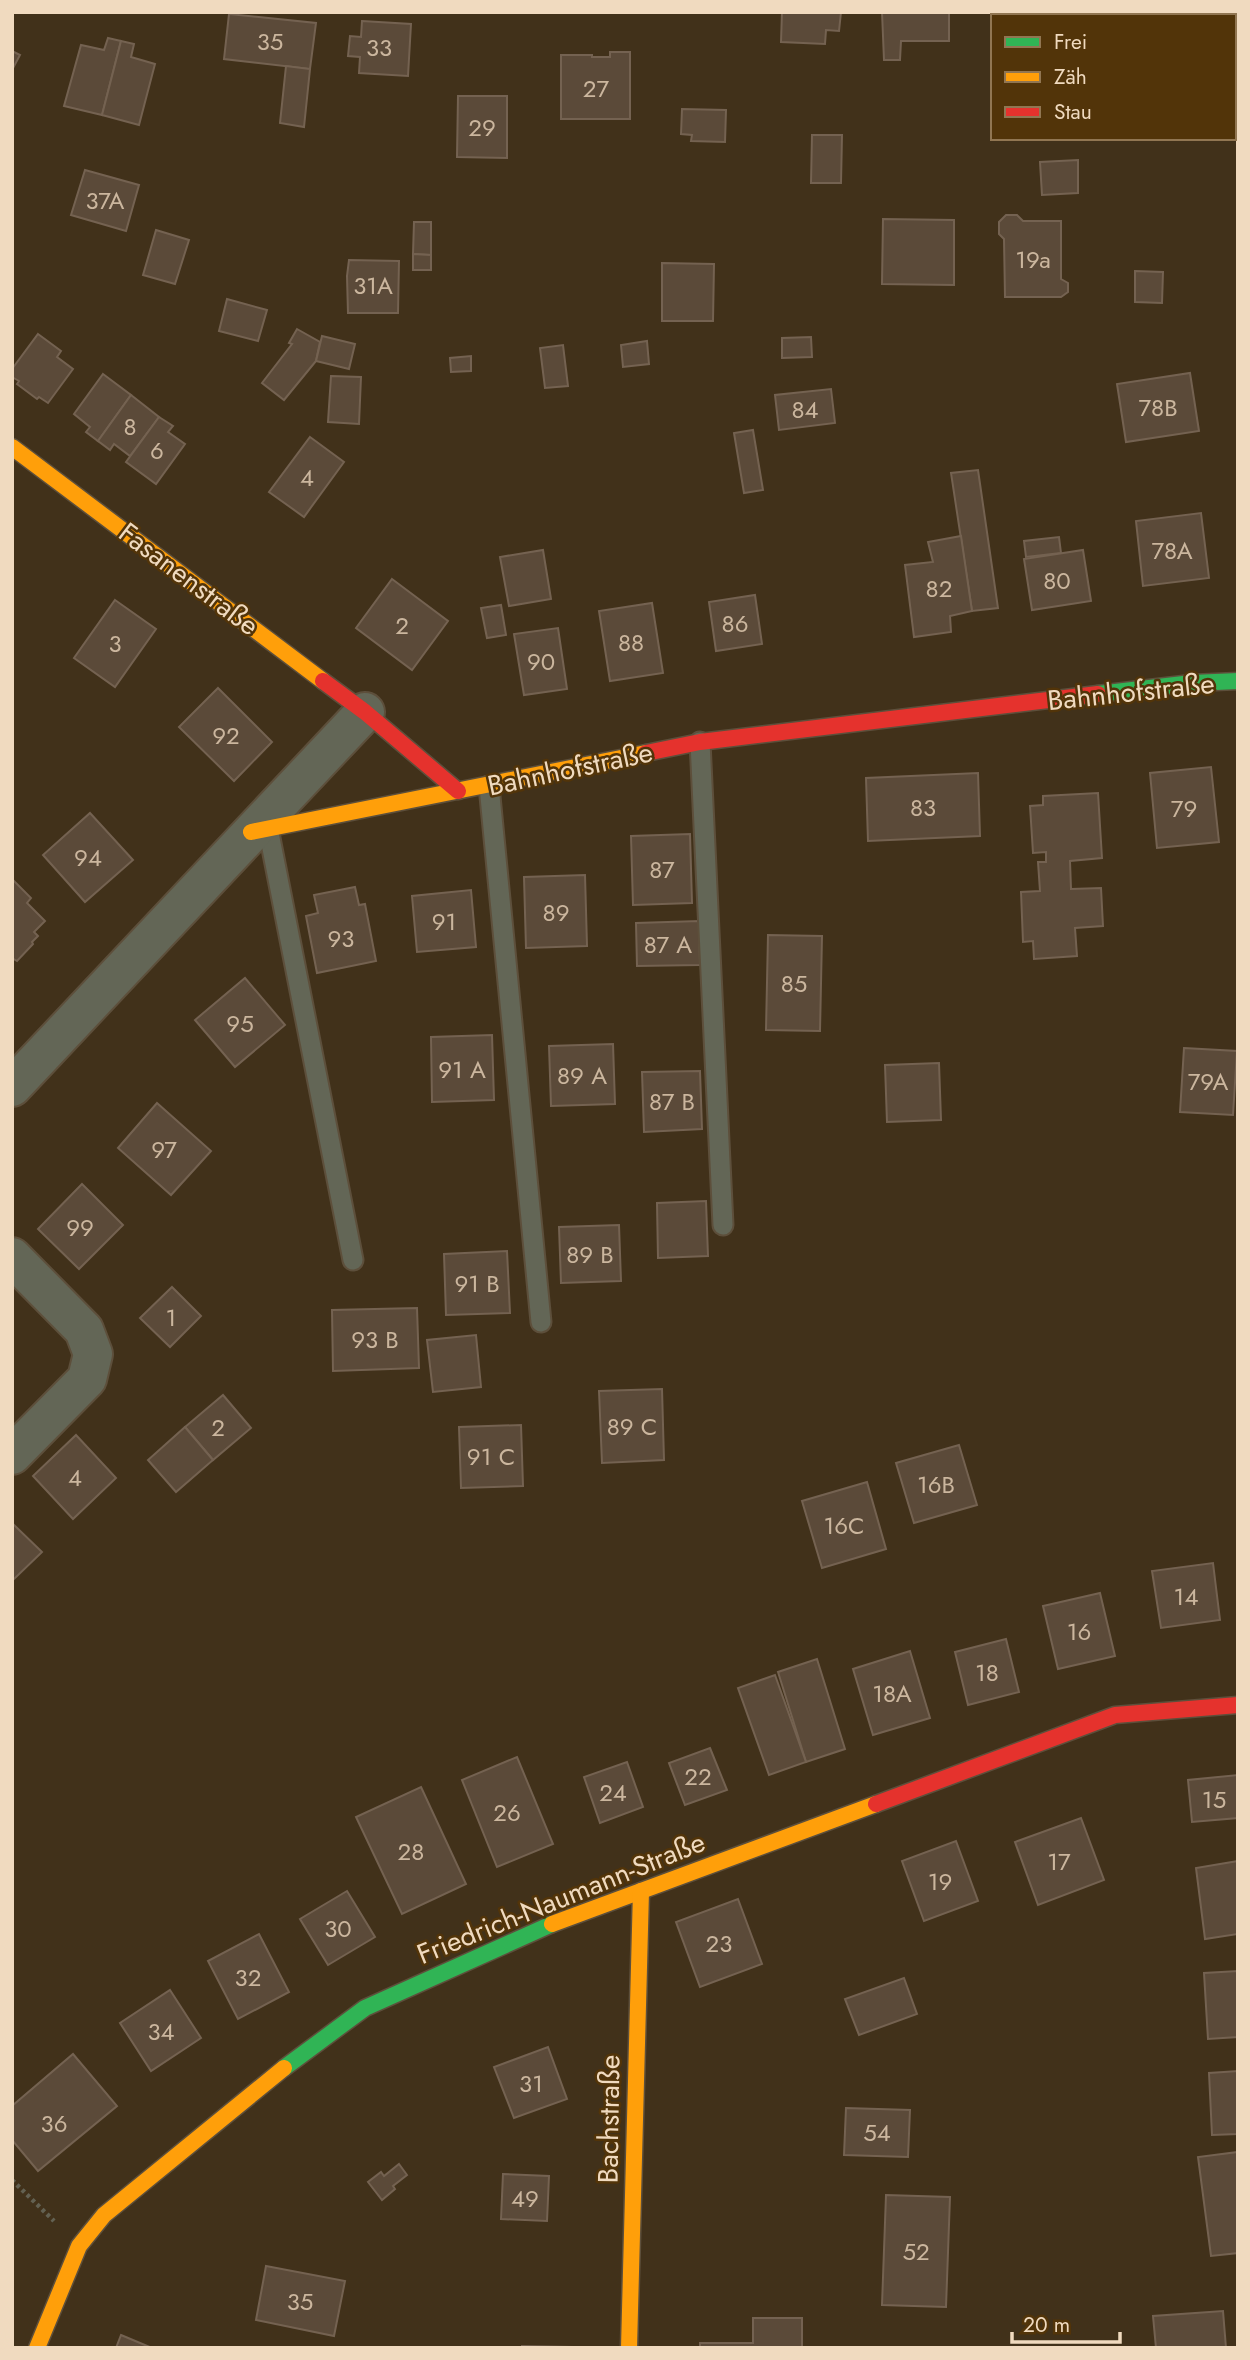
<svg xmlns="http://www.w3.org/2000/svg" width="1250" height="2360" font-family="Jost,sans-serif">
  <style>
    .building { fill: #5b4a39; stroke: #746251; stroke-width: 2 }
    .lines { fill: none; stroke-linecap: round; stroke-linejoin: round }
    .lane-casing { stroke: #5d4f3b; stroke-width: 23 }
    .street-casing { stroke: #5d4f3b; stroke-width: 42 }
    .fast-casing { stroke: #5d4f3b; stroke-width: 19 }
    .slow-casing { stroke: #5d4f3b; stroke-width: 19 }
    .jam-casing { stroke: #5d4f3b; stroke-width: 19 }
    .path { stroke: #636152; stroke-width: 4.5; stroke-dasharray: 3.5 3.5; stroke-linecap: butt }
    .lane { stroke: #636656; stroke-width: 19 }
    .street { stroke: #636656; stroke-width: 38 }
    .fast { stroke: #30b455; stroke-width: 16 }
    .slow { stroke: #ff9f0a; stroke-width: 16 }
    .jam { stroke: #e5322d; stroke-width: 16 }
    .labels { text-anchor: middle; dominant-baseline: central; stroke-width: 5; stroke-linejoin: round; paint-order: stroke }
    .number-label { font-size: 24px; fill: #cbb69e }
    .street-label { font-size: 28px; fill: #f0dabf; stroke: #523409 }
  </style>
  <rect width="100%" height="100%" fill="#41311a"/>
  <g class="building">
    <polygon points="782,12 841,12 839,31 826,30 825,44 781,42"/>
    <polygon points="882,12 949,12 949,41 901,41 900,60 884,60"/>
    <rect x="994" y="12" width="49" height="4"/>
    <rect x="1161" y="12" width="54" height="4"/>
    <polygon points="229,14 316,23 310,69 224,59"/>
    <polygon points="362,21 411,24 408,76 359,73 360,57 348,56 350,36 361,37"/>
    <polygon points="108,38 121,41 102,115 64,106 81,45 104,50"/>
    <polygon points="121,41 134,44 131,57 155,64 139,125 102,115"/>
    <rect x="1234" y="47" width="4" height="43"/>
    <polygon points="12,51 20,55 12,70"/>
    <polygon points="610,52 630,52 630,119 561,119 561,55 592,55 592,57 610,57"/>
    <polygon points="286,66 310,69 304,127 280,123"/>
    <polygon points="458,96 507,96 507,158 457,157"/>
    <polygon points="682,109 726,110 725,142 691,141 692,135 681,134"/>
    <polygon points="812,135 842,135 841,183 811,183"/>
    <polygon points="1078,160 1078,193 1042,195 1040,162"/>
    <polygon points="85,170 139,185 126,231 71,215"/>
    <polygon points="1006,215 1017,215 1023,221 1061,221 1061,279 1068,283 1068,292 1061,297 1005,297 1004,239 999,234 999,222"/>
    <polygon points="883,219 954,220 954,285 882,284"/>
    <polygon points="414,222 431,222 431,255 413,254"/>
    <polygon points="156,230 189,240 175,284 143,275"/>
    <polygon points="413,254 431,255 431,270 413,270"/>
    <polygon points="349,260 399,261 398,313 348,313 347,276"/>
    <polygon points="662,263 714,264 713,321 662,321"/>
    <polygon points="1135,271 1163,272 1162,303 1135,302"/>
    <polygon points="227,299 267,310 258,341 219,331"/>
    <polygon points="297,329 320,342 316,361 284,400 262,383 292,344 289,343"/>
    <polygon points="38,334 61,351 57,357 73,369 48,403 39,397 37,399 17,384 19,381 12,377 12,369"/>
    <polygon points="322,336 355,344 349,369 316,361"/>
    <polygon points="811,337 812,357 782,358 782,338"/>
    <polygon points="647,341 649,364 623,367 621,345"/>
    <polygon points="563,345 568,386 545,388 540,348"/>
    <polygon points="471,356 471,371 451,372 450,358"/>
    <polygon points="1190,373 1199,431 1126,442 1117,384"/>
    <polygon points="103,374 131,395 98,441 86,432 90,427 74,414"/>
    <polygon points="331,376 361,377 359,424 328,422"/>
    <polygon points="831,389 835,423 779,430 775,395"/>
    <polygon points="131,395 159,417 130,456 114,444 110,450 98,441"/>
    <polygon points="159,417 173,426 168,432 185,444 156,484 126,462"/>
    <polygon points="753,430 763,490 744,493 734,433"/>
    <polygon points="310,437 344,462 304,517 269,492"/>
    <polygon points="978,470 998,608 972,611 951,473"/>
    <polygon points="1201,513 1209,578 1143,586 1136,521"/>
    <polygon points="961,536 972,611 950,616 951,632 914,637 905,565 933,562 928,542"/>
    <polygon points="1059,537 1061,553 1026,557 1024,541"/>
    <polygon points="543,550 551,599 509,606 500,557"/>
    <polygon points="1083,550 1091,601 1032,610 1024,559"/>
    <polygon points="392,579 448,621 412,670 356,628"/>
    <polygon points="755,595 762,644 716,651 709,602"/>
    <polygon points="115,600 156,629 115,687 74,658"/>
    <polygon points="652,603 663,673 610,681 599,611"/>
    <polygon points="501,605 506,635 487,638 481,608"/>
    <polygon points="558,628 567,689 524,695 514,634"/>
    <polygon points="218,688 272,742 234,781 179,727"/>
    <polygon points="1211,767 1219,842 1157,848 1150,773"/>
    <polygon points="978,773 980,836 868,841 866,778"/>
    <polygon points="1098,793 1102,858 1070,861 1071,889 1101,888 1103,926 1075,928 1077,956 1034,959 1033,941 1023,942 1021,892 1040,891 1038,862 1046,862 1046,852 1033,853 1030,806 1043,805 1043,796"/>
    <polygon points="90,813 133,860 85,902 43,855"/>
    <polygon points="690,834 692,903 633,905 631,836"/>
    <polygon points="585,875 587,946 526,948 524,877"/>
    <polygon points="12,879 31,898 27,903 45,921 34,932 38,936 32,942 33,944 17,961 12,958"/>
    <polygon points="355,887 359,905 365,904 376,961 317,973 306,916 318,913 314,895"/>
    <polygon points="471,890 476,947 417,952 412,896"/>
    <polygon points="699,921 700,965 637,966 636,923"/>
    <polygon points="768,935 822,936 820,1031 766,1030"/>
    <polygon points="245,978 285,1025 235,1067 195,1020"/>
    <polygon points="492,1035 494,1100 432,1102 431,1037"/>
    <polygon points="613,1044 615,1104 551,1106 549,1046"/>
    <polygon points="1184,1048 1237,1051 1233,1115 1180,1112"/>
    <polygon points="939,1063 941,1120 887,1122 885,1065"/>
    <polygon points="700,1071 702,1129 644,1132 642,1072"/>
    <polygon points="157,1103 211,1151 171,1195 118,1148"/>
    <polygon points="82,1184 123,1225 79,1269 38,1229"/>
    <polygon points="706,1201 708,1256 658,1258 657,1203"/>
    <polygon points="619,1225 621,1281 561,1283 559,1227"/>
    <polygon points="507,1251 510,1313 446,1315 444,1254"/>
    <polygon points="172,1287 201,1316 170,1347 140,1318"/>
    <polygon points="417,1308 419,1368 333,1371 332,1310"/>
    <polygon points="476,1335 481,1387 433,1392 427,1340"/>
    <polygon points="662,1389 664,1460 602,1463 599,1391"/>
    <polygon points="223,1395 251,1428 213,1460 185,1427"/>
    <polygon points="521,1425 523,1486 461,1488 459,1427"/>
    <polygon points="185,1427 213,1460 176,1492 148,1460"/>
    <polygon points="76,1435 116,1478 73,1519 33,1476"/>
    <polygon points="959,1445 977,1505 914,1523 896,1463"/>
    <polygon points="867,1482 886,1549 822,1568 802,1501"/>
    <polygon points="12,1523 42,1552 12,1581"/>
    <polygon points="1213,1563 1220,1620 1161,1628 1152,1571"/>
    <polygon points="1100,1593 1115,1656 1058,1669 1043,1606"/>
    <polygon points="1006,1639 1019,1692 968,1705 955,1652"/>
    <polygon points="910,1651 930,1718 873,1735 853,1669"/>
    <polygon points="817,1659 845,1749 806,1762 778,1672"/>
    <polygon points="775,1675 806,1762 769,1775 738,1688"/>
    <polygon points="710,1748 727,1790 685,1805 669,1763"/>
    <polygon points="517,1757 553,1844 497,1867 462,1780"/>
    <polygon points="627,1762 643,1807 600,1823 584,1777"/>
    <polygon points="1238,1775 1238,1818 1192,1822 1188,1780"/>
    <polygon points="421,1787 466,1884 402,1914 356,1817"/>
    <polygon points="1081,1818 1104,1880 1038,1905 1015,1842"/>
    <polygon points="956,1841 978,1901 924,1921 902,1861"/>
    <polygon points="1238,1861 1238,1934 1205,1939 1196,1868"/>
    <polygon points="347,1891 375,1937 328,1965 300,1919"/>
    <polygon points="738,1899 762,1964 700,1987 676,1922"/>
    <polygon points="259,1934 289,1992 238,2019 208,1961"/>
    <polygon points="1238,1971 1238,2037 1208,2039 1204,1973"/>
    <polygon points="904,1978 917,2014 859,2035 845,1999"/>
    <polygon points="170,1990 201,2038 151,2071 120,2023"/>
    <polygon points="548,2047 567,2099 514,2118 494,2067"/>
    <polygon points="73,2054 117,2106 38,2171 12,2140 12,2106"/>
    <polygon points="1238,2071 1238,2134 1212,2135 1209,2073"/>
    <polygon points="846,2108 910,2110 908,2157 844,2155"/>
    <polygon points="1238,2152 1238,2253 1211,2256 1198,2157"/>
    <polygon points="399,2164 407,2175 393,2186 395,2189 382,2200 368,2182 381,2172 384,2176"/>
    <polygon points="503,2174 549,2176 547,2221 501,2219"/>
    <polygon points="886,2195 950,2197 946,2307 882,2305"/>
    <polygon points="266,2266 345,2281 334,2336 256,2320"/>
    <polygon points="1223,2311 1226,2348 1156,2348 1153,2316"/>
    <polygon points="753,2318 802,2318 802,2348 700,2348 700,2343 753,2343"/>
    <polygon points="121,2335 152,2348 116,2348"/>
    <polygon points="522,2346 573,2347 573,2348 522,2348"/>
  </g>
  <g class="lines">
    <defs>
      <g id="lane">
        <polyline points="700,742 723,1225"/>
        <polyline points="489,786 541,1322"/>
        <polyline points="268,828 353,1260"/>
      </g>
      <g id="street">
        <polyline points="12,1087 365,712"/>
        <polyline points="12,1257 84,1330 93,1354 87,1379 12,1455"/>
      </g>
      <g id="fast">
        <polyline points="1098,694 1192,683 1238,681"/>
        <polyline points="284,2068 365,2008 552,1924"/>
      </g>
      <g id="slow">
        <polyline points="12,447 323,681"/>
        <polyline points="251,832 646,753"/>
        <polyline points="552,1924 876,1804"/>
        <polyline points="37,2348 79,2246 104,2215 284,2068"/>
        <polyline points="629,2348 641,1891"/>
      </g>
      <g id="jam">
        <polyline points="323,681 365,712 458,791"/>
        <polyline points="646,753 700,742 1098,694"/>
        <polyline points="876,1804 1115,1715 1238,1705"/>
      </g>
    </defs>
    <use href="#lane" class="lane-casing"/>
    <use href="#street" class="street-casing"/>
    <use href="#fast" class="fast-casing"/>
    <use href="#slow" class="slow-casing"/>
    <use href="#jam" class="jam-casing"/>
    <polyline class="path" points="12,2180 54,2221"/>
    <use href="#lane" class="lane"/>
    <use href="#street" class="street"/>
    <use href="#fast" class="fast"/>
    <use href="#slow" class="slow"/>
    <use href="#jam" class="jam"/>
  </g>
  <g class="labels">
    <g class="number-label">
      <text x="270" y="41">35</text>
      <text x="379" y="47">33</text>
      <text x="596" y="88">27</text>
      <text x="482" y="127">29</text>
      <text x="105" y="200">37A</text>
      <text x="1033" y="259">19a</text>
      <text x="373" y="285">31A</text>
      <text x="1158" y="407">78B</text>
      <text x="805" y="409">84</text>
      <text x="130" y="426">8</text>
      <text x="157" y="450">6</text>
      <text x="307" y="477">4</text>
      <text x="1172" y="550">78A</text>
      <text x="1057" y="580">80</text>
      <text x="939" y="588">82</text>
      <text x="735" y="623">86</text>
      <text x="402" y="625">2</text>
      <text x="631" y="642">88</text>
      <text x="115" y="643">3</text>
      <text x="541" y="661">90</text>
      <text x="226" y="735">92</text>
      <text x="923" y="807">83</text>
      <text x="1184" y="808">79</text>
      <text x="88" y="857">94</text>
      <text x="662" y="869">87</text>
      <text x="556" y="912">89</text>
      <text x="444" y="921">91</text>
      <text x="341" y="938">93</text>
      <text x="668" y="944">87 A</text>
      <text x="794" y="983">85</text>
      <text x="240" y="1023">95</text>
      <text x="462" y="1069">91 A</text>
      <text x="582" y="1075">89 A</text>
      <text x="1208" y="1081">79A</text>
      <text x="672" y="1101">87 B</text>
      <text x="164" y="1149">97</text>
      <text x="80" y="1227">99</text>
      <text x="590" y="1254">89 B</text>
      <text x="477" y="1283">91 B</text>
      <text x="171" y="1317">1</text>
      <text x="375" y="1339">93 B</text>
      <text x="632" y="1426">89 C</text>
      <text x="218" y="1427">2</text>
      <text x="491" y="1456">91 C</text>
      <text x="75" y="1477">4</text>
      <text x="936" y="1484">16B</text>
      <text x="844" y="1525">16C</text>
      <text x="1186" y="1596">14</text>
      <text x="1079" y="1631">16</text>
      <text x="987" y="1672">18</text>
      <text x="892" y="1693">18A</text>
      <text x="698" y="1776">22</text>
      <text x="613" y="1792">24</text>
      <text x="1214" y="1799">15</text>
      <text x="507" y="1812">26</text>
      <text x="411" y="1851">28</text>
      <text x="1059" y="1861">17</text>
      <text x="940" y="1881">19</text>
      <text x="338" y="1928">30</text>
      <text x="719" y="1943">23</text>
      <text x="248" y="1977">32</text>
      <text x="161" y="2031">34</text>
      <text x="531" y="2083">31</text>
      <text x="54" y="2123">36</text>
      <text x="877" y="2132">54</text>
      <text x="525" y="2198">49</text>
      <text x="916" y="2251">52</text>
      <text x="300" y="2301">35</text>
    </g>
    <g class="street-label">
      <text transform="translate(189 579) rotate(37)">Fasanenstraße</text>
      <text transform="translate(1131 692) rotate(-6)">Bahnhofstraße</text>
      <text transform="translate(570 769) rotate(-12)">Bahnhofstraße</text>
      <text transform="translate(561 1898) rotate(-22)">Friedrich-Naumann-Straße</text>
      <text transform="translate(609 2119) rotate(-89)">Bachstraße</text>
    </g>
  </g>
  <rect width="1250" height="2360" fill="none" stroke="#f0dabf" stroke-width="28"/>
  <rect x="991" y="14" width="245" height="126" fill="#523409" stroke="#917652" stroke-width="2"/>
  <rect x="1005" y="37" width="35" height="10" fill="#30b455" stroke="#917652" stroke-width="2"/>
  <text x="1054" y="49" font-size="21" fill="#f0dabf">Frei</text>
  <rect x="1005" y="72" width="35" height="10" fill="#ff9f0a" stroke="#917652" stroke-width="2"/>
  <text x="1054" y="84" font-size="21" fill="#f0dabf">Zäh</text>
  <rect x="1005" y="107" width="35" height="10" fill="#e5322d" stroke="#917652" stroke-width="2"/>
  <text x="1054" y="119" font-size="21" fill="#f0dabf">Stau</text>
  <path d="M1012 2332v10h108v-10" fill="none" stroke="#f0dabf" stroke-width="3.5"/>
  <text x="1023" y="2332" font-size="21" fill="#f0dabf" stroke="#523409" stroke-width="5" paint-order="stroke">20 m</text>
</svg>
